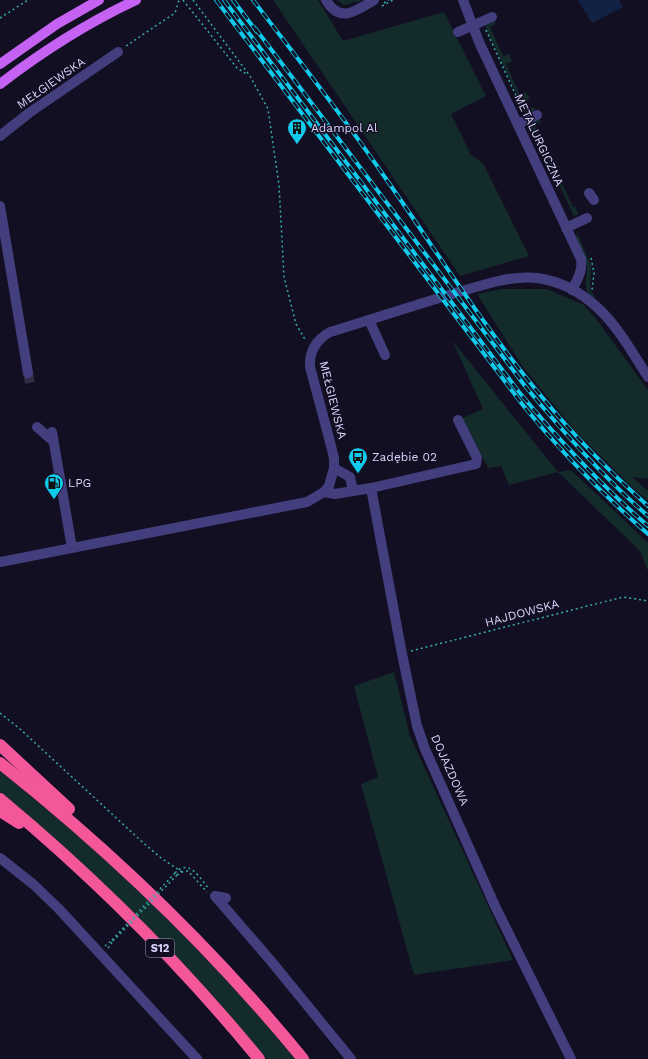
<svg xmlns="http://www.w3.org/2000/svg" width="648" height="1059" font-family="'Work Sans',sans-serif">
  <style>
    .green { fill: #132b2b }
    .water { fill: #124 }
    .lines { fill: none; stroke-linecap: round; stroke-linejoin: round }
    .minor-tunnel { stroke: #312c43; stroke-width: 10; stroke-dasharray: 10 5; stroke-linecap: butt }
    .path { stroke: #37acab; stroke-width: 1.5; stroke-dasharray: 2 3; stroke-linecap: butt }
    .minor { stroke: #433e7e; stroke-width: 10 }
    .major { stroke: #c562f4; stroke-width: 10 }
    .highway { stroke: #f3579a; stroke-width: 12 }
    .rail-casing { stroke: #10c9eb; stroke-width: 4 }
    .rail { stroke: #130f22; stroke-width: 2.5; stroke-dasharray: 8; stroke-linecap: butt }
    .path-bridge { stroke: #37acab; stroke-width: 1.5; stroke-dasharray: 2 3; stroke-linecap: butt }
    .labels { text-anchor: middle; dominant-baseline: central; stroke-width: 3; stroke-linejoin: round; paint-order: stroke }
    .shield { fill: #130f22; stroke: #9e98bb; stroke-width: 1 }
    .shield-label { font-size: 11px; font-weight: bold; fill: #dad3fc }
    .street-label { font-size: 12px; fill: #dad3fc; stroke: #130f22 }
    .poi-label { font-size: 12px; fill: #dad3fc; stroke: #130f22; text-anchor: start }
  </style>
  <rect width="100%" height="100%" fill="#130f22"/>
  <g class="green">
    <polygon points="273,0 318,0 343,41 444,12 486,96 451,114 471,155 483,163 529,256 460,276"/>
    <polygon points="337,0 362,0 357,3 356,1 349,4 344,5"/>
    <polygon points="494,21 496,24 490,27 503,56 509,54 512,61 506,64 520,95 526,92 530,99 524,102 527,110 534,107 535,110 528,114 526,114 485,26"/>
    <polygon points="538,120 541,122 535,125 573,207 575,206 578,214 574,216 531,125 531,123"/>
    <path d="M577,232L591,266L590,290L595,297L594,299C579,287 590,277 586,261C584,252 574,242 577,232Z"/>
    <polygon points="502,289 547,289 584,305 597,320 648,390 648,479 632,477 648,491 648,501 635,490 577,433 523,367 477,294"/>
    <polygon points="452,340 558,472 571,470 648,543 648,571 640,551 558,472 509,485 501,466 488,468 462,418 483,409"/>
    <polygon points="394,672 410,736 513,960 414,975 361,784 378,777 354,686"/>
    <polygon points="0,771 74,832 133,884 221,974 274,1033 295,1059 267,1059 203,986 62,845 0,792"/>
  </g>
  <polygon class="water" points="578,0 619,0 623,7 592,23"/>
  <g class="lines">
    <polyline class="minor-tunnel" points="28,373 31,388"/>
    <g class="path">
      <polyline points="183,0 237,68 248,75"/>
      <polyline points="193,0 250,76 268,109 279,185 284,277 296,324 306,341"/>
      <polyline points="384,3 389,0"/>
      <polyline points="382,6 393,0"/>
      <polyline points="0,18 28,0"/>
      <polyline points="486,30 523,111"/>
      <polyline points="126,46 175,13 179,0"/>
      <polyline points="531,128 539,146"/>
      <polyline points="591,258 594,273 592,290"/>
      <polyline points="411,651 623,597 648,601"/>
      <polyline points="0,713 20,729 139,839 161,858 182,872"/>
      <path d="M175,873C189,858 200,878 209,889"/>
      <polyline points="177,875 182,872 188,871 207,892"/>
      <polyline points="105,946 112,940"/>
      <polyline points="108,948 113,941"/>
    </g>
    <g class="minor">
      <path d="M326,0C340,24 356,11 374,0"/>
      <path d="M463,0L479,42L581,259C583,271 577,280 572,290"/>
      <polyline points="458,32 492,17"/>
      <polyline points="518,124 537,115"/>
      <polyline points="0,136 29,113 118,52"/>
      <polyline points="589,193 594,200"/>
      <polyline points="0,206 28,373"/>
      <polyline points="566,228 587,218"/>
      <polyline points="369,320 385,355"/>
      <polyline points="37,427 53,441"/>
      <polyline points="52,432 72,548"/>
      <polyline points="334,468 350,477 353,491"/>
      <polyline points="371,488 476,464 477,458 458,420"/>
      <polyline points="324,492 335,494 371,488 402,654 417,726 425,749 495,906 571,1059"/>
      <path d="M0,562L307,502L324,492L329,486L334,468V458L329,438L310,367C309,351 316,340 330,332C370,320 409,307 449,295C477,287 507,275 537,278C560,281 582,293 599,309C619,328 633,354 648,377"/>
      <polyline points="0,858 33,884 59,909 197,1059"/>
      <polyline points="226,898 215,896 271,961 351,1059"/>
    </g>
    <g class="major">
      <polyline points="0,64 57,24 99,0"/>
      <path d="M0,84C43,51 87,23 136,0"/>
    </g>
    <g class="highway">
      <polyline points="0,745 69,809"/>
      <path d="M0,763C111,851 213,949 303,1059"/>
      <path d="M0,799C94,877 181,964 259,1059"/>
      <polyline points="0,811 19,823"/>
    </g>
    <defs>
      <g id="rail">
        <path d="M216,0L522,404C560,451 602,494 648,534"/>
        <path d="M224,0L519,392C559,440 601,485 648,526"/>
        <polyline points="233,0 257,32"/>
        <path d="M253,0C297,58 343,116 384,176C436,250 484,328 542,397C574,436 610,472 648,506"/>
        <path d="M255,28L525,386C563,432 603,477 648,516"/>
      </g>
    </defs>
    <use href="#rail" class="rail-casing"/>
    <use href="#rail" class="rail"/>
    <g class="path-bridge">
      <polyline points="112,940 175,873"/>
      <polyline points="113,941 177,875"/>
    </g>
  </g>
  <defs>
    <symbol id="building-pin" viewBox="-11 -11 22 30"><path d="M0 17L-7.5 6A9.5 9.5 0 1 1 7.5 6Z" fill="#10c9eb" stroke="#130f22"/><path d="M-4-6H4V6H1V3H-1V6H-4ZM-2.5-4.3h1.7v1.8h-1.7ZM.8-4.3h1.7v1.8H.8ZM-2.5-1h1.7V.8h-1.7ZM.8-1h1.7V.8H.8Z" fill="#111"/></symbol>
    <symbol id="bus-pin" viewBox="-11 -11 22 30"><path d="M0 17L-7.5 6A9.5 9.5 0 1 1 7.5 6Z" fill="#10c9eb" stroke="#130f22"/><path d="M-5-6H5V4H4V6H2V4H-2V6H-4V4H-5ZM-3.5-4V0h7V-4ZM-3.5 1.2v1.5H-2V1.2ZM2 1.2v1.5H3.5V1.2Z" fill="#111"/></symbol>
    <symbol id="fuel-pin" viewBox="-11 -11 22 30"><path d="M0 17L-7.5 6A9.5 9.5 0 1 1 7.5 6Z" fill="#10c9eb" stroke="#130f22"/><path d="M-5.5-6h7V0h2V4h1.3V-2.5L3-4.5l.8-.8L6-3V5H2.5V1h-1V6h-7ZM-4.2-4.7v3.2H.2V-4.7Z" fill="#111"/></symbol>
  </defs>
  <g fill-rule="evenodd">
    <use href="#building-pin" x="286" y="117" width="22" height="30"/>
    <use href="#bus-pin" x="347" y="446" width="22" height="30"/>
    <use href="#fuel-pin" x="43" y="472" width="22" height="30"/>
  </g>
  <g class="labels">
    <rect class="shield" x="146" y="939" width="28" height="18" rx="3"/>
    <g class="shield-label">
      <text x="160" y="948">S12</text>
    </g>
    <g class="street-label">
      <text transform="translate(51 83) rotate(-35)">MEŁGIEWSKA</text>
      <text transform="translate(539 140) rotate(65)">METALURGICZNA</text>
      <text transform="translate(333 400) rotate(76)">MEŁGIEWSKA</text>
      <text transform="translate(522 613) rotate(-15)">HAJDOWSKA</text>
      <text transform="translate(450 770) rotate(66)">DOJAZDOWA</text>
    </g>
    <g class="poi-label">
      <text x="311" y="128">Adampol Al</text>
      <text x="372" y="457">Zadębie 02</text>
      <text x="68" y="483">LPG</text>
    </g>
  </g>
</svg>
